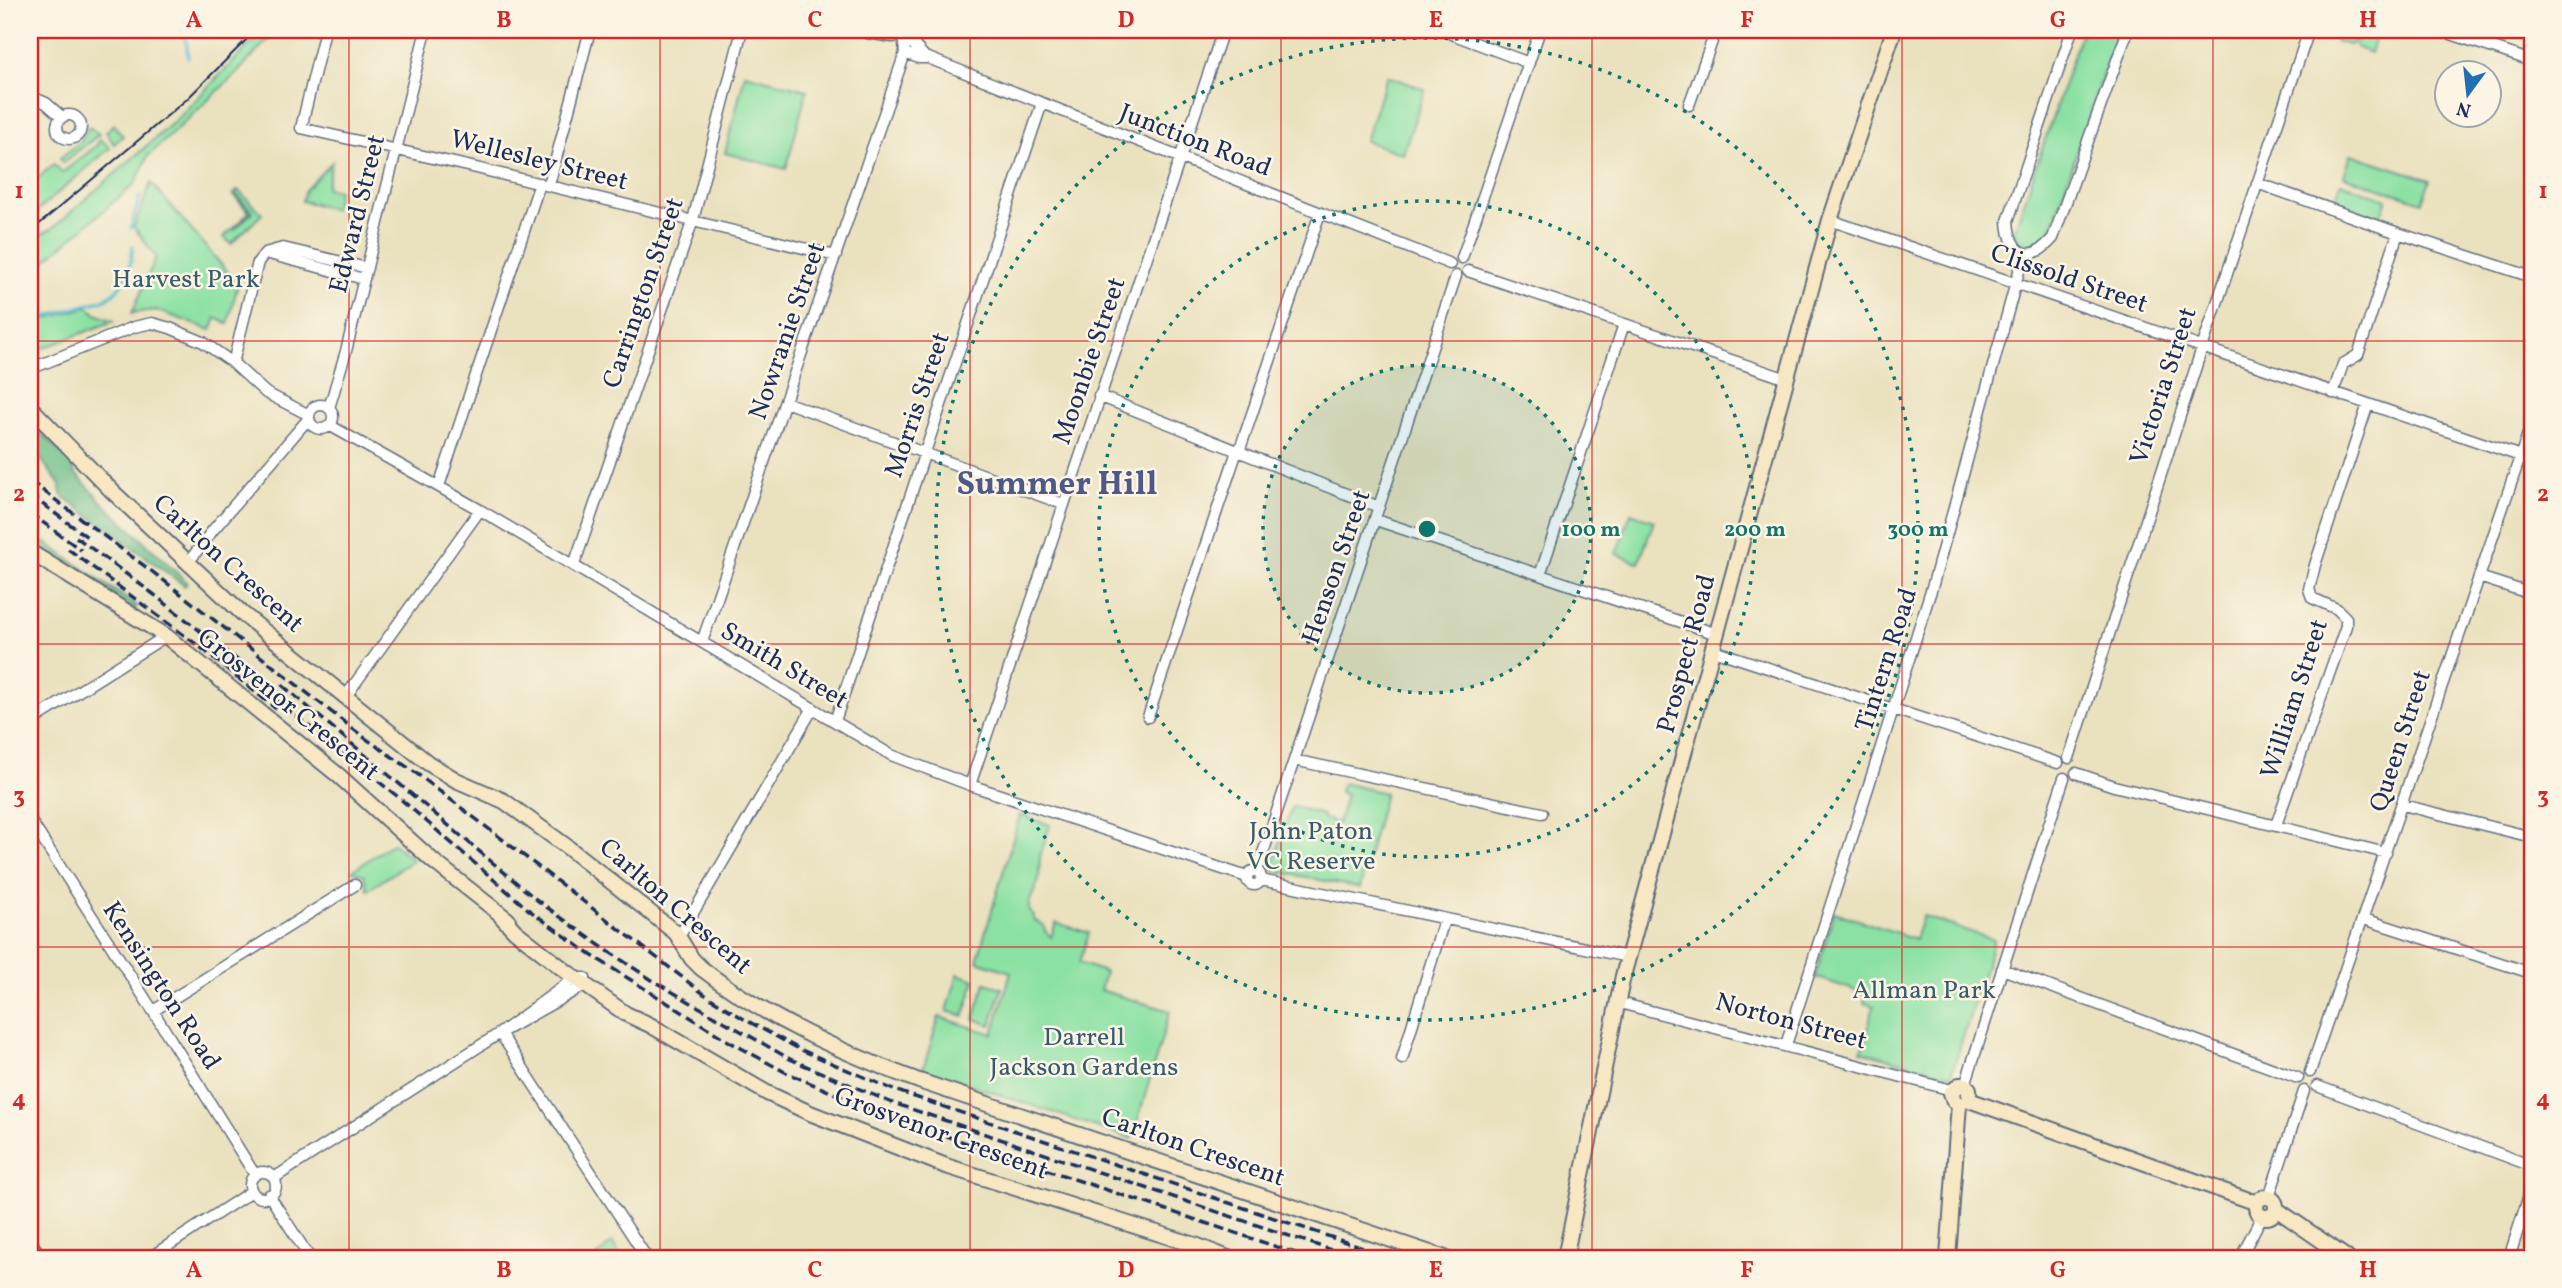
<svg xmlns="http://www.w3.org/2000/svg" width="2562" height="1288" font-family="Vollkorn,serif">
	<rect width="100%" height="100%" fill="#fcf5e5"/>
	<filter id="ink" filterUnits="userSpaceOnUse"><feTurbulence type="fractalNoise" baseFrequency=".0143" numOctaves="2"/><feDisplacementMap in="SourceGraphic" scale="14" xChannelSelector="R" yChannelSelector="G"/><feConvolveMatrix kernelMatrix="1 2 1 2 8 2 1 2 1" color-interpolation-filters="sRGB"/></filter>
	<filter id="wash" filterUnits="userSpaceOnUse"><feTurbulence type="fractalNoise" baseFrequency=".00686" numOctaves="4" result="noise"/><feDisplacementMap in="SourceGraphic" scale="28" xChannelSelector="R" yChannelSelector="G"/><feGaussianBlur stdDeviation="1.57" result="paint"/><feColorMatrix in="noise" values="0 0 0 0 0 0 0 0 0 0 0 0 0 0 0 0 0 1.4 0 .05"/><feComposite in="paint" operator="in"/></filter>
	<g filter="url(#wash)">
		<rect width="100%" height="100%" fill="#eae1be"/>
		<!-- green -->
		<path fill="#8be1a4" stroke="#538881" stroke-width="2" d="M264,30h13l-41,44 -88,82 -13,28 -105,89v-33l23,-12 122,-107z
			M2082,30h36l-68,202c-11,16 -29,23 -36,0z
			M2339,30l16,4 -3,10 -4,1 -13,-4z
			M2358,35l16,5 -4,13 -13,-5 -2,-3z
			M745,74l62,16 -21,79 -61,-16z
			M1387,76l38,13 -22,65 -38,-13z
			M113,124l10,12 -9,8 -8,-12z
			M89,127l10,7 -36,29 -3,-5 21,-17z
			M100,139l10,9 -80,69v-32l24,-21 8,9 34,-27z
			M2351,154l79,26 -8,22 -78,-26z
			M332,162l-6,26 12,3 -4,18 -32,-8 3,-11z
			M151,183l87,101 -10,40 -12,-6 -5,12 -55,-20 -24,3 24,-56 -22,-30z
			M2341,183l46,16 -7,19 -46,-16z
			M238,190l24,24 -31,30 -7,-7 25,-25 -16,-17 1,-1 18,18 -19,19 20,-19 -18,-19z
			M88,307l10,8 16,6 -84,32v-30z
			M1631,513l23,8 -15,42 -23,-9z
			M1342,783l43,10 -25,95 -89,-18 21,-64 31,9v4l15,4 8,-28 -6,-3z
			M1020,815l30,10 -10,32 -1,23 -10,23v9l5,4 -1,3 11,7 1,5 6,6 5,-14 33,10 -10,30 26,9 -5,18 70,21 -38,128 -209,-70 16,-52 54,17 18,-62 -34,-11z
			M393,843l20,17 -45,30 -4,-15 -12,-4z
			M1834,912l81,27 8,-23 71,24 -43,135 -90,-24 13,-45 -10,-3 2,-9 -51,-17z
			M958,974l17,6 -11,36 -17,-5z
			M985,983l17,5 -11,37 -17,-6z
			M612,1242l10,16h-26z"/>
		<!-- forest -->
		<path fill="#70bf8a" stroke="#467774" stroke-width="2" d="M30,422l42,41 3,10 29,31 83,78 -2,4 -124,-91 -1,-10 -30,-40z
			M30,532l107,74 -2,4 -105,-65z"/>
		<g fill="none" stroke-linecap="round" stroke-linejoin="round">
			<!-- stream -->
			<path stroke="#55bbd3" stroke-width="3.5" d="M185,30l3,27
				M131,228l9,-32
				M30,321l74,-21c21,-12 27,-31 29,-54"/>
		</g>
	</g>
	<g filter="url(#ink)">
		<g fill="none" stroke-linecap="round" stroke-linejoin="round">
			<defs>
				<path id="street" d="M325,30l-24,98 171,39 364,89
					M1441,30l88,33
					M2072,30l-64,191c2,34 22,44 45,17l75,-208
					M2439,30l93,31
					M903,33l21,23
					M2490,47l5,-17
					M905,53l14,5h9l522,206
					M30,96l16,7 16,14
					M1689,105l27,-75
					M57 127a12 12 0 1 1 24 0a12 12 0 1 1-24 0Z
					M2257,183l141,50
					M549,185l41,-155
					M1830,220l702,240
					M265,253l99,26
					M1462,258l78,-228
					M1468,271l319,108
					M233,363l25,-101 7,-9 18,-5 84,20
					M30,369l104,-42 18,-4 18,5 33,14 30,21 33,30 43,22
					M2333,393l10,-29 15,-9 40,-122 134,44
					M1099,396l280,111
					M785,402l278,102
					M309 417a12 12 0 1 1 24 0a12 12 0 1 1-24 0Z
					M329,408l17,-57 80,-321
					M329,425l151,85 411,245 79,30 277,92
					M1239,452l81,-239
					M439,486l101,-303
					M1376,520l341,114
					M187,564l26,-34 96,-112
					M574,565l119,-345 49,-190
					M1540,575l84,-251
					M2479,577l53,17
					M702,642l203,-589 -2,-20
					M1713,650l345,113
					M346,696l134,-186
					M1148,717l89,-266
					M835,721l207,-618
					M30,722l136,-86
					M2069,758l133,-410 107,-318
					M1294,760l248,53
					M2076,773l38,13 272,67
					M970,785l253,-755
					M2403,805l129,32
					M30,820l123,191 102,164
					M2276,825l70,-199v-8l-9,-9 -25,-11 -3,-9 6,-24 53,-161
					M1257,871l199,-595
					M1247 878a7 7 0 1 1 14 0a7 7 0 1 1-14 0Z
					M1261,880l367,77
					M2364,919l164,53
					M679,937l134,-229
					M2002,969l296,109
					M1616,1002l336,88
					M153,1011l202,-126
					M500,1033l147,225
					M1786,1045l147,-461 91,-331
					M1402,1059l42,-139
					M2310,1072l222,-650
					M1965,1085l99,-307
					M2317,1086l215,80
					M250 1185a13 13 0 1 1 26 0a13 13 0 1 1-26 0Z
					M274,1178l226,-145 75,-55h10v7l-85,48
					M269,1195l41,63
					M2269,1197l35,-106
					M149,1258l103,-67
					M2240,1258l22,-42
					M2509,1258l23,-72"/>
				<path id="secondary" d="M30,407l83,85 131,123 184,148 28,17 48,21 62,45 110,87 16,26 9,9c64,50 142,85 218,113l526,177
					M30,552l136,84 172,139 95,86 75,59
					M501,916l14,15 52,41 59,42 24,11 117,68 43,20 136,53 252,80 30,12
					M1969,1100l288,103
					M1959,1104l-5,-3 -3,-8 8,-8h6l4,4v11
					M2256 1207a10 10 0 1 1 20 0a10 10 0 1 1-20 0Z
					M2276,1209l71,49
					M1565,1258l58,-282 207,-756 64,-190
					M1948,1258l11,-154"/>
				<path id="primary" d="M867,30l26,4 23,-4"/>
				<path id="highway" d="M30,1247l7,11"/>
			</defs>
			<!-- street casing -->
			<use href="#street" stroke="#636d80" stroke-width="13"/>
			<!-- secondary casing -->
			<use href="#secondary" stroke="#636d80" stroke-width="18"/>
			<!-- primary casing -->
			<use href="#primary" stroke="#636d80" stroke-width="19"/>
			<!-- highway casing -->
			<use href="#highway" stroke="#636d80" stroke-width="21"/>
			<!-- street -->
			<use href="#street" stroke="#fff" stroke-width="10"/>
			<!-- secondary -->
			<use href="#secondary" stroke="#f7e8c3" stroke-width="14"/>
			<!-- primary -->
			<use href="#primary" stroke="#ecc669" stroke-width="16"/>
			<!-- highway -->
			<use href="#highway" stroke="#ecc669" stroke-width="18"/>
			<!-- tram -->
			<path stroke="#1b2f5e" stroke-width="2" d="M30,232l157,-133 69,-69"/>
			<!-- rail -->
			<path stroke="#1b2f5e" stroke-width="3.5" stroke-dasharray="10 5" stroke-linecap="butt" d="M30,481l132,98 200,157 54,37 288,221 40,25 55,30 95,41 499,168
				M30,495l60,44
				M30,513l51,37
				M76,537l76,56 135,106
				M68,549l136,101 72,59
				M282,685l255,215 62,45 56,37 135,77 100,43 465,156
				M272,697l125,99 132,114 62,45 139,87 55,30 101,44 424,142"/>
		</g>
	</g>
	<!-- grid -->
	<path fill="none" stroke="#d62828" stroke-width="2" stroke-opacity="0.55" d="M349,30v1228M660,30v1228M970,30v1228M1281,30v1228M1592,30v1228M1902,30v1228M2213,30v1228M30,341h2502M30,644h2502M30,947h2502"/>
	<!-- distance rings -->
	<circle cx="1427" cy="529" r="164" fill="#0f766e" fill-opacity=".12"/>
	<g fill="none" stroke="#0f766e" stroke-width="3.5" stroke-dasharray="3.5 7">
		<circle cx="1427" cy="529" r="164"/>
		<circle cx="1427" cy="529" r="328"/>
		<circle cx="1427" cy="529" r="491"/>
	</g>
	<g text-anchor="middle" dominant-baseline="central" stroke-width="5" stroke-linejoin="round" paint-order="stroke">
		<!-- street labels -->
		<g font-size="26" fill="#1b2f5e" stroke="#fcf5e5">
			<text transform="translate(1195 141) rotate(21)">Junction Road</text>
			<text transform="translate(539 161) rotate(14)">Wellesley Street</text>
			<text transform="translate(358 214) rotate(-76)">Edward Street</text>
			<text transform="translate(2069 279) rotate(19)">Clissold Street</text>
			<text transform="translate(644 293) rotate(-71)">Carrington Street</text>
			<text transform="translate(788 331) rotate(-71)">Nowranie Street</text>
			<text transform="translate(1090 361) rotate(-71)">Moonbie Street</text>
			<text transform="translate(2164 386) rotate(-72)">Victoria Street</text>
			<text transform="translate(918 405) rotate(-71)">Morris Street</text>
			<text transform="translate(228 564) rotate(42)">Carlton Crescent</text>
			<text transform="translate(1337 567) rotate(-71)">Henson Street</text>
			<text transform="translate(1687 654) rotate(-75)">Prospect Road</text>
			<text transform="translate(1887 660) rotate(-72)">Tintern Road</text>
			<text transform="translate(784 666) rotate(31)">Smith Street</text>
			<text transform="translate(2295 699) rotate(-72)">William Street</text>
			<text transform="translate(288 705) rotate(39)">Grosvenor Crescent</text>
			<text transform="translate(2401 741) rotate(-72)">Queen Street</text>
			<text transform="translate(675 907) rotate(41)">Carlton Crescent</text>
			<text transform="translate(161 986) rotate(57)">Kensington Road</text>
			<text transform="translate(1791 1022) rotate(15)">Norton Street</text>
			<text transform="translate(941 1134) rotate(20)">Grosvenor Crescent</text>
			<text transform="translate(1193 1148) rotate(19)">Carlton Crescent</text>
		</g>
		<!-- park labels -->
		<g font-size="26" fill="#375c70" stroke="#fcf5e5">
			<text x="186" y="280">Harvest Park</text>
			<text x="1311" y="832">John Paton<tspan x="1311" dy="30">VC Reserve</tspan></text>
			<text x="1924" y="991">Allman Park</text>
			<text x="1084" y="1038">Darrell<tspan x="1084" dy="30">Jackson Gardens</tspan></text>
		</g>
		<!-- district labels -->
		<g font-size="33" font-weight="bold" fill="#4e5889" stroke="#fcf5e5">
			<text x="1057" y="486">Summer Hill</text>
		</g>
	</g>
	<circle cx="1427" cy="529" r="10" fill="#0f766e" stroke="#fcf5e5" stroke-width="3.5"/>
	<g font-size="21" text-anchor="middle" font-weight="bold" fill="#0f766e" stroke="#fcf5e5" stroke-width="5" stroke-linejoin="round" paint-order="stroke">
		<text x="1591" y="536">100 m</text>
		<text x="1755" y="536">200 m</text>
		<text x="1918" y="536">300 m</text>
	</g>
	<!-- margin -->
	<rect width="2562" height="1288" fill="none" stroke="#fcf5e5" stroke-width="77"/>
	<!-- north arrow -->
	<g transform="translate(2468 94) rotate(195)"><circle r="33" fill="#fcf5e5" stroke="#a2a6af" stroke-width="2"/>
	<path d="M0-5L12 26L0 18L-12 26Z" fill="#1f6fb2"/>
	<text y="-10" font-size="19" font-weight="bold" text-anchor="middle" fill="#1b2f5e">N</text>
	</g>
	<rect x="38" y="38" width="2486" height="1212" fill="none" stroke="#d62828" stroke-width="2.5"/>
	<g font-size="23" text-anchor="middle" font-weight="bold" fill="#d62828">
		<text x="194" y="27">A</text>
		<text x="504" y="27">B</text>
		<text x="815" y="27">C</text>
		<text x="1126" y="27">D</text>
		<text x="1436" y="27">E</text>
		<text x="1747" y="27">F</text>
		<text x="2058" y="27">G</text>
		<text x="2368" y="27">H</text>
		<text x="19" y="198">1</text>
		<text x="2543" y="198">1</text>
		<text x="19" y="501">2</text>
		<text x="2543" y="501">2</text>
		<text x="19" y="803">3</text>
		<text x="2543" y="803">3</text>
		<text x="19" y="1106">4</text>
		<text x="2543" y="1106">4</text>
		<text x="194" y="1277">A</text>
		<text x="504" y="1277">B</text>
		<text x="815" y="1277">C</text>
		<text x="1126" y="1277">D</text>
		<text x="1436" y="1277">E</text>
		<text x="1747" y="1277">F</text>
		<text x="2058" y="1277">G</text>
		<text x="2368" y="1277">H</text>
	</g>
</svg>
